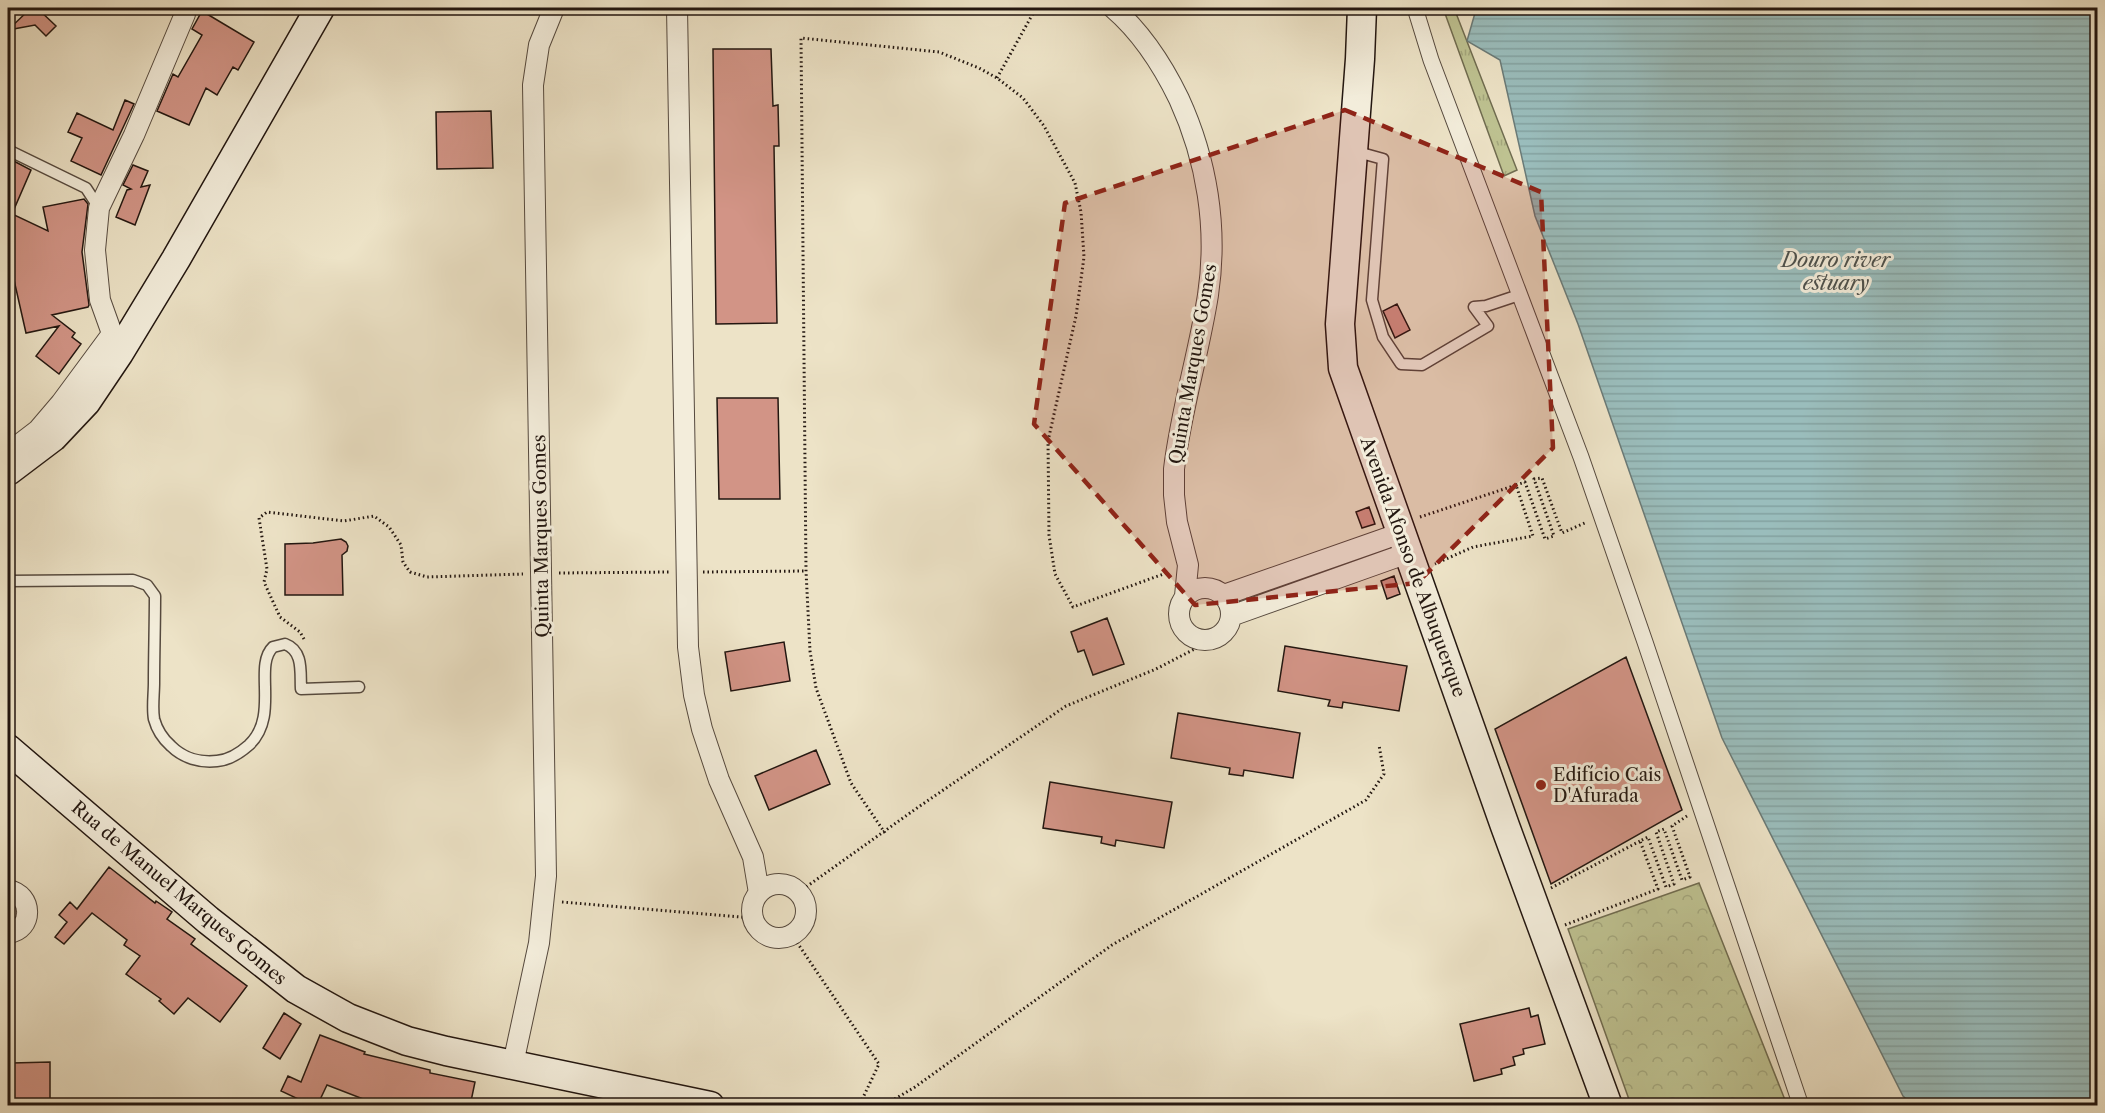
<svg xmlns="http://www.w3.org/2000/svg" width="2105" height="1113" font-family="'Libre Caslon Text',serif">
	<defs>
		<pattern id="forest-crowns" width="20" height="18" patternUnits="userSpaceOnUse" patternTransform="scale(1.5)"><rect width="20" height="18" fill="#bec291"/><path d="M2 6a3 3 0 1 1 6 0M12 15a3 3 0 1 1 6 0" fill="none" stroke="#a3a67c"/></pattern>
		<pattern id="park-tufts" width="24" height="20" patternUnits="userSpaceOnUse" patternTransform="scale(1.5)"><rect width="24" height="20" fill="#bec291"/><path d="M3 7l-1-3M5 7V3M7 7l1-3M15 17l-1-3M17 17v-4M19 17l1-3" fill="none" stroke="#a3a67c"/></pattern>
		<pattern id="water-rules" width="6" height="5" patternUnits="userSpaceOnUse" patternTransform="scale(1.5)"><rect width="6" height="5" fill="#9abdbc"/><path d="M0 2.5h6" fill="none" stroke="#84a2a1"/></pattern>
	</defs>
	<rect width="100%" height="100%" fill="#ede3c7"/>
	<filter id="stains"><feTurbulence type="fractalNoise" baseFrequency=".00333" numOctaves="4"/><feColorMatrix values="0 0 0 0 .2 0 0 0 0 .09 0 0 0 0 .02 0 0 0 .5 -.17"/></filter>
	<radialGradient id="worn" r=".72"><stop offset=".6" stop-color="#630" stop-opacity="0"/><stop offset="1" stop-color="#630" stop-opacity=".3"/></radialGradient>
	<!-- forest -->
	<path fill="url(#forest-crowns)" stroke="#706c50" stroke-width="1.5" d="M1699,883l88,222h-156l-63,-176z"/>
	<!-- park -->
	<path fill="url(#park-tufts)" stroke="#706c50" stroke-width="1.5" d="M1443,8h11l63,162 -13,6z"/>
	<!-- water -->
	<path fill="url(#water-rules)" stroke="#6a7a77" stroke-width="1.5" d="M1473,8h624v1097l-183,1 -11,-10 -181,-358 -144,-414 -43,-108 -35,-156 -33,-19 8,-28z"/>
	<!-- building -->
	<path fill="#d29486" stroke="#221610" stroke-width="1.5" d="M31,8h6l19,18 -10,10 -11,-11 -27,5z
		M202,11l52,31 -16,28 -5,-3 -16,28 -11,-7 -17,37 -32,-14 16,-37 5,3 24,-42 -10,-6z
		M713,49h58l2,57 5,-1 1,41h-5l3,177 -61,1z
		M125,100l9,4 -33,71 -30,-14 11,-23 -14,-6 9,-19 36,17z
		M491,111l2,57 -56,1 -1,-57z
		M8,158l23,12 -19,44 36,17 -5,-24 41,-8 4,5 -6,48 7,53 -1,2 -36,8 23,18 -3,4 9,7 -22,30 -23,-18 23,-30 -33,7 -14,-62 -4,-2z
		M133,165l15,6 -7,16 9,-2 -15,40 -19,-8 11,-27 4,-1 -8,-4z
		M1397,304l13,26 -15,8 -12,-27z
		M717,398h61l2,101h-61z
		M1369,507l6,17 -13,4 -6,-16z
		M341,539l5,3 2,4 -1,5 -5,4 1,40h-58v-51l28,-1z
		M1394,576l6,18 -13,5 -6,-18z
		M1107,618l17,46 -31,11 -9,-25 -6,2 -7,-20z
		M784,642l6,39 -59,10 -6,-39z
		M1285,646l122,20 -8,45 -56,-9 -1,6 -14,-2 2,-6 -52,-9z
		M1626,657l56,153 -131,74 -56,-155z
		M1178,713l122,20 -7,45 -49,-8 -1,6 -14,-2 1,-6 -59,-10z
		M816,750l14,34 -61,26 -14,-34z
		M1050,782l122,20 -8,46 -48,-8 -1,6 -14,-3 1,-6 -59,-9z
		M109,867l46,36 1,-2 16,11 -5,7 28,20 -4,5 56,42 -27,36 -32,-24 -14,16 -15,-13 2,-2 -35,-25 14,-18 -16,-11 3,-5 -35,-27 -28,31 -9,-7 12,-15 -8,-7 11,-13 7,7z
		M1529,1008l2,9 7,-2 7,29 -22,5 1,5 -11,3 2,8 -14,4 1,5 -28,7 -14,-57z
		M284,1013l17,11 -21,35 -17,-11z
		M320,1035l45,17 -1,2 66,16v3l45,9 -5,24h-99v-4l-44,-17 -10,21h-4l-32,-15 7,-15 13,6z
		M50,1062v41l-38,1v-41z"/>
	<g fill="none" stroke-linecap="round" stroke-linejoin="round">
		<defs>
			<path id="service" d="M8,150l78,38 13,20
				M1354,151l29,8 -11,141 11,37 18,27 21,1 66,-39 -14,-19 12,-1 33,-11
				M8,581l125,-1 14,5 8,11c0,29 -1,58 -1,87 0,11 -2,25 0,36 3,11 9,20 17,27 12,12 29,17 46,15 12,-1 23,-8 32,-16 31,-29 4,-79 24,-98l12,-3c19,7 15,29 16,45l58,-2"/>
			<path id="pedestrian" d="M1415,8l16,52 150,397 64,185 156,464"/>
			<path id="minor" d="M677,8l11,639 6,48 8,34 17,51 34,77 6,36
				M1113,8c28,24 50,58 66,91 28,61 39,129 29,196 -9,58 -27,115 -34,174v26l3,27 11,43 -3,31
				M119,353l-19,-53 -5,-50 4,-42 35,-73 51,-121
				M8,453l30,-23 23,-27 51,-69
				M1179 614a26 26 0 1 1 52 0a26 26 0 1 1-52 0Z
				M1224,595l177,-62
				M1231,616l177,-63
				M752 911a27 27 0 1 1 54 0a27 27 0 1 1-54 0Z
				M8,890c25,4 26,40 0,43
				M513,1064l26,-121 7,-67 -13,-791 6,-40 15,-37"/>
			<path id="secondary" d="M1362,8l-2,51 -20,265 3,44 162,458 103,280
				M8,471l45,-34 33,-35 33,-49 57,-94 144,-251
				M8,749l200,171 88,69 52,29 59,23 39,10 264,55"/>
		</defs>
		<!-- service casing -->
		<use href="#service" stroke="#55493e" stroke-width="13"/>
		<!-- pedestrian casing -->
		<use href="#pedestrian" stroke="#55493e" stroke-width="17"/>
		<!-- minor casing -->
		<use href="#minor" stroke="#55493e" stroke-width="22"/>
		<!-- secondary casing -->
		<use href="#secondary" stroke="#221610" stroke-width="31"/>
		<!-- path -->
		<path stroke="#221610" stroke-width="3" stroke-dasharray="1.5 3" stroke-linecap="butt" d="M997,78l39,-70
			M1516,485l9,-3 20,57 9,-3 -20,-57 8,-1 20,55 25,-11
			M1420,517l96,-32 17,51 -60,11 -38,17
			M703,572l103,-1
			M559,573l111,-1
			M304,639l-4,-7 -20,-15 -16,-35 3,-13 -8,-51 8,-6 77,9 30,-5 15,11 12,18 2,17 7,10 17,5 96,-3
			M885,833l-34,-50 -35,-95 -6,-37 -4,-80 -5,-533 138,14 40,16 18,10 26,20 21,28 31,57 6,29 3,45 -8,59 -28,125 1,94 6,39 18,33 96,-35
			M1551,888l89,-47
			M799,892l118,-84 149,-102 90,-37 58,-30
			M562,902l191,16
			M1565,925l93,-36 -18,-48 8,-4 18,50 8,-3 -18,-52 8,-3 18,51 8,-3 -18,-51 15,-10
			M792,935l87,129 -20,42
			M883,1106l32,-19 197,-142 254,-145 18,-26 -5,-29"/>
		<!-- service -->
		<use href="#service" stroke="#f3eddb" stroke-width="10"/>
		<!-- pedestrian -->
		<use href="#pedestrian" stroke="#f3eddb" stroke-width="15"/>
		<!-- minor -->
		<use href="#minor" stroke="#f3eddb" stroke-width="20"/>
		<!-- secondary -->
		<use href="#secondary" stroke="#f3eddb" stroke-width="28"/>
	</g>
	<!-- marked area -->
	<path fill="#8f2418" fill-opacity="0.2" stroke="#8f2418" stroke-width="4.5" stroke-dasharray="12 8" stroke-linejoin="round" d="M1345,110l196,82 12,256 -136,135 -222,22 -161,-181 31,-221z"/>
	<!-- markers -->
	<circle fill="#8f2418" stroke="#f3eddb" stroke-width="2" cx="1541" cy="785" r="6"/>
	<g text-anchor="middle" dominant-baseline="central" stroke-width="6" stroke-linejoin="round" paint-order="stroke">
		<!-- street labels -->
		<g font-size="18" fill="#221610" stroke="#f3eddb">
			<text transform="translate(1193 364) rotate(-80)">Quinta Marques Gomes</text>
			<text transform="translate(541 536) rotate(-91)">Quinta Marques Gomes</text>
			<text transform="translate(1413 567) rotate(70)">Avenida Afonso de Albuquerque</text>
			<text transform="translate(179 893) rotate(40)">Rua de Manuel Marques Gomes</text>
		</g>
		<!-- poi labels -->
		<g font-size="18" fill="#221610" stroke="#f3eddb" text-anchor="start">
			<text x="1553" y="775">Edifício Cais<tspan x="1553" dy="21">D'Afurada</tspan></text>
		</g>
		<!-- water labels -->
		<g font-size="20" font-style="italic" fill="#4c504c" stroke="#f3eddb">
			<text x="1836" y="260">Douro river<tspan x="1836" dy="23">estuary</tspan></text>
		</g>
	</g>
	<!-- margin -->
	<rect width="2105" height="1113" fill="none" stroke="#ede3c7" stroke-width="30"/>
	<rect x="9" y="9" width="2087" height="1095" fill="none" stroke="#221610" stroke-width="3"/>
	<rect x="15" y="15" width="2075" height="1083" fill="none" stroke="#221610" stroke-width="1.5"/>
	<rect width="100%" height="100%" filter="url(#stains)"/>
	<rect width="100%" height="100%" fill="url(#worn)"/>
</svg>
